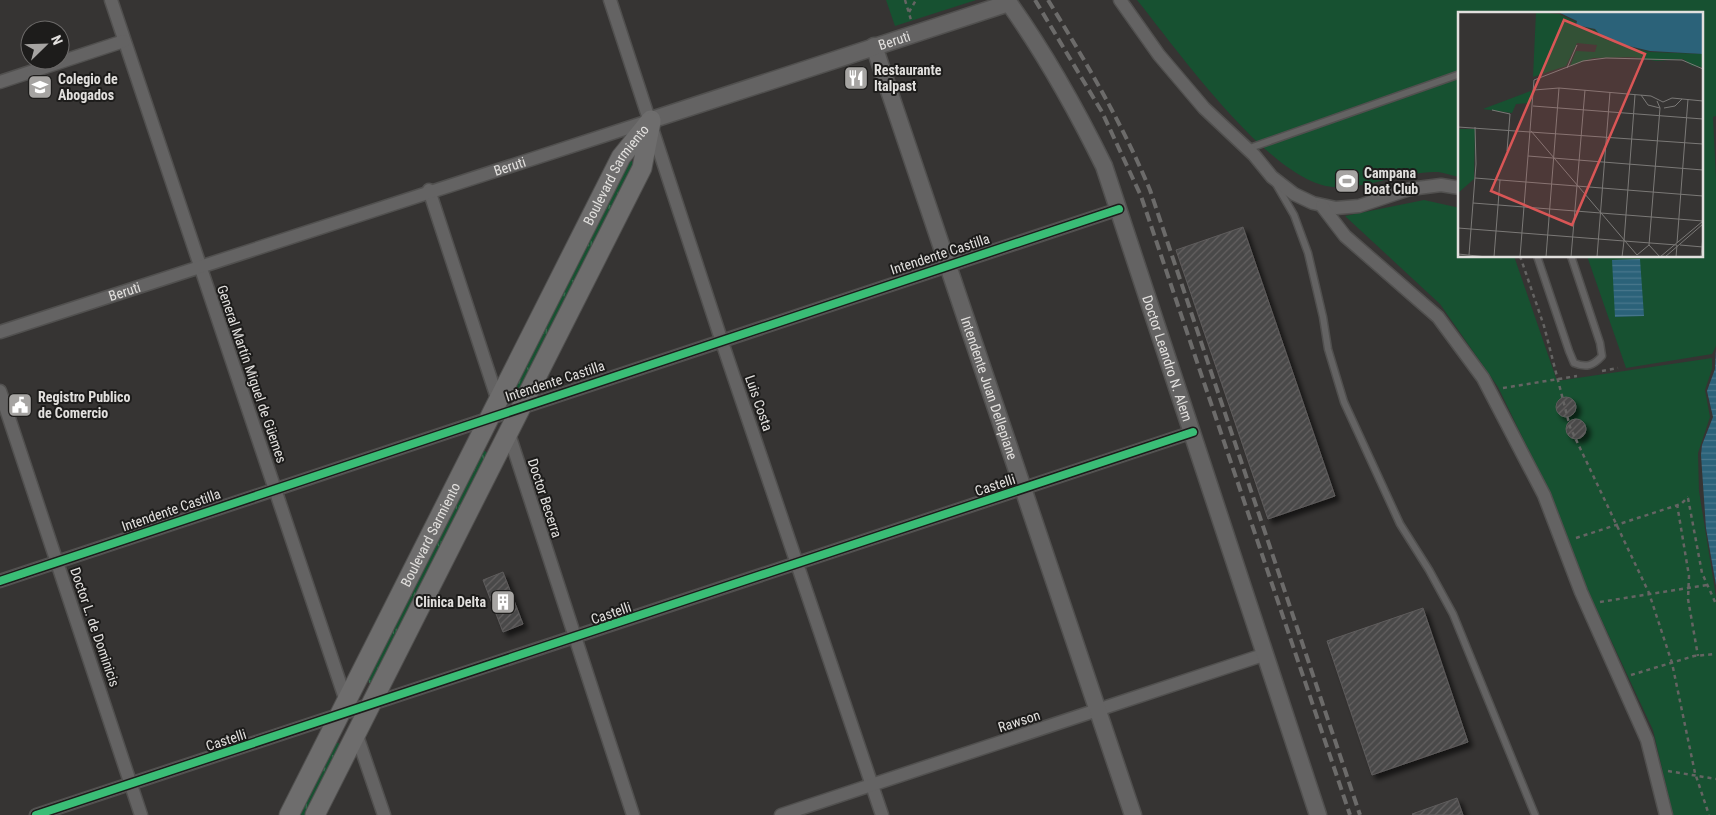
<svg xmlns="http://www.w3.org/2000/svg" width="1716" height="815" font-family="'Roboto Condensed',sans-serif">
	<defs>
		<pattern id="grass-tufts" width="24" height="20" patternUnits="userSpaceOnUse" patternTransform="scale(1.25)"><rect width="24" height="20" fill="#175131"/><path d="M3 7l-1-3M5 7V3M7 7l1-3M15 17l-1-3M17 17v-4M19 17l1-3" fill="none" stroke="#386a4e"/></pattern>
		<pattern id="water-rules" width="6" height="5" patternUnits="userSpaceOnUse" patternTransform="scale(1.25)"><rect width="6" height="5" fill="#2b6279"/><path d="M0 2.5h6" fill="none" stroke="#49788c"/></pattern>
		<pattern id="building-hatch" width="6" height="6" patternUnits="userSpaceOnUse" patternTransform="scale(1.25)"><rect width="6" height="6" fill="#4a4848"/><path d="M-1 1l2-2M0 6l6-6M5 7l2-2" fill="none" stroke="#646262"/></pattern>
		<filter id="shadow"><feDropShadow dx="4.5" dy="4.5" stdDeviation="2.5" flood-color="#0009"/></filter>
	</defs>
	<rect width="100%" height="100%" fill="#363433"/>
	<!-- grass -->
	<path fill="url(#grass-tufts)" d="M629,161h3l2,5 -116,227h-3l-2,-2z
		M483,450l5,3 -116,230h-3l-1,-6z
		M336,742l4,2 -34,71h-8z"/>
	<!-- green -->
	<path fill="#175131" d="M886,0h90l-81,26z
		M1137,0h579v116l-3,1 3,62v167l-4,8 -86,14 -39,-112h115v-242h-242v163c-7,-1 -15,-4 -22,-5 -36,-1 -69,17 -105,15 -62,-4 -157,-139 -196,-187z
		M1424,200l36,8v48h54l43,125 155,-23v11l-7,21 5,27 -12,36 1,38 17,106v218h-43l-20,-85 -65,-139 -39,-99 -51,-105 -58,-83 -95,-88z"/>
	<!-- water -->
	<path fill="url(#water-rules)" d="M1640,259l4,57 -29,1 -3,-57z
		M1716,349v236l-10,-57 -5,-73 1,-10 11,-28 -6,-26 8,-22z"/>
	<!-- building -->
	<path fill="url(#building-hatch)" stroke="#5e5c5c" filter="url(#shadow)" d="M1243,227l92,269 -67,23 -92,-269z
		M1556 407a10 10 0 1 1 20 0a10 10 0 1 1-20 0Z
		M1566 429a10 10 0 1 1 20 0a10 10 0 1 1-20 0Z
		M503,572l20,52 -20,8 -20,-52z
		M1423,608l45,134 -96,33 -45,-134z
		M1457,798l6,17h-50l-1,-1z"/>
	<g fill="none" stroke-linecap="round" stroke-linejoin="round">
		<defs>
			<path id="service" d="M1247,149l213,-75
				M1276,184l18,31 14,38 15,64 5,32 16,53 56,122 29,46 24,44 82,201
				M1537,256l32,95 5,12c12,5 19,3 28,-7l-2,-13 -29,-87"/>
			<g id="minor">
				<path d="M111,0l236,704"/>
				<path d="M610,0l111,339 161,476"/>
				<path d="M1120,0l39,55 45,53 50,47 18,22 22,17 19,9 23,5 23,-2 51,-17 31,-4 19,3"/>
				<path d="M0,82l124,-41"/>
				<path d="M429,190l70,214"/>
				<path d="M1322,206l23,30 93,81 45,61 61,117 37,97 66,148 19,75"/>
				<path id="s1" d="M0,332l649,-211"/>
				<path d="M0,391l141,424"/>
				<path d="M508,431l125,384"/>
				<path d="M0,581l1119,-372"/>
				<path d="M355,730l29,85"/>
				<path d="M36,815l1157,-383"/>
				<path d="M781,815l485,-161"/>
			</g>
			<g id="tertiary">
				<path id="s2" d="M874,46l259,769"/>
				<path id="s3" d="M651,120l358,-117c37,52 67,106 95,163l214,649"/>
			</g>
			<g id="secondary">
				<path id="s4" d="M289,815l332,-658 30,-37"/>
				<path d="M315,815l327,-647 9,-46"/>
			</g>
		</defs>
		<!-- service casing -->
		<use href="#service" stroke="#51504f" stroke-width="9"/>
		<!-- minor casing -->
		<use href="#minor" stroke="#51504f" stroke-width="15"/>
		<!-- tertiary casing -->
		<use href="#tertiary" stroke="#51504f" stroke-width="19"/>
		<!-- secondary casing -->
		<use href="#secondary" stroke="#51504f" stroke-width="21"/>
		<!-- path -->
		<path stroke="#656463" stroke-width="2.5" stroke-dasharray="4 4" stroke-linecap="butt" d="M905,0l6,20
			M909,12l7,-12
			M1520,256l24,70 26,101 79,166 23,70 23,110 14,42
			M1602,371l16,-3
			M1503,388l74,-12
			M1688,498l14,75 14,31
			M1677,504l12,72 -1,23 10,57
			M1576,538l105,-34 7,-7
			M1600,602l107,-17
			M1631,675l63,-19 22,-2
			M1668,771l48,8"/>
		<!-- service -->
		<use href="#service" stroke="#646363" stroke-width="6"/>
		<!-- minor -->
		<use href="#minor" stroke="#646363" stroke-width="12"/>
		<!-- tertiary -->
		<use href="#tertiary" stroke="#646363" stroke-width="16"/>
		<!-- secondary -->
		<use href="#secondary" stroke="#6e6d6d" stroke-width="19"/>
		<!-- rail -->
		<path stroke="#6c6b6a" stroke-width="4" stroke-dasharray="10 5" stroke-linecap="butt" d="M1035,0l67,112 39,84 209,619
			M1048,0c38,62 74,123 102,190l210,625"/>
		<defs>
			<path id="cycleway" d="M0,581l1119,-372
				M36,815l1157,-383"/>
		</defs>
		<!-- cycleway casing -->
		<use href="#cycleway" stroke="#1d1c1b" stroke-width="11"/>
		<!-- cycleway -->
		<use href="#cycleway" stroke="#3abd76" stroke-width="8"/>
	</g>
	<!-- icons -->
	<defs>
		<symbol id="restaurant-square" viewBox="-11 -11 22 22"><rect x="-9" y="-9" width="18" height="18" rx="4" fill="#a6a4a2" stroke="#1d1c1b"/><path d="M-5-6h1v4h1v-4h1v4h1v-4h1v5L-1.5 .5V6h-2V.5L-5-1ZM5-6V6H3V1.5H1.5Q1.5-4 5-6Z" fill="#fff"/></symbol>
		<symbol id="university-square" viewBox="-11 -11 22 22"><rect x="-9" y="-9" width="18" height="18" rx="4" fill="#a6a4a2" stroke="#1d1c1b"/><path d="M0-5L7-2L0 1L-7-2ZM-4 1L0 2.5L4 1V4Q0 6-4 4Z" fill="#fff"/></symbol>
		<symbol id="stadium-square" viewBox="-11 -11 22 22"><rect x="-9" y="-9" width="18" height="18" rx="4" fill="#a6a4a2" stroke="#1d1c1b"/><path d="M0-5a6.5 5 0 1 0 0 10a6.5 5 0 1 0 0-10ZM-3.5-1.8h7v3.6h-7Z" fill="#fff"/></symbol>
		<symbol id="civic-square" viewBox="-11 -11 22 22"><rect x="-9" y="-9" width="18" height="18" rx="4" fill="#a6a4a2" stroke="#1d1c1b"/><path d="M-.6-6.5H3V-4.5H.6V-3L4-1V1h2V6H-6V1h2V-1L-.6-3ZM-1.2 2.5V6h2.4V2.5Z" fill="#fff"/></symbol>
		<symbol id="building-square" viewBox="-11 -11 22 22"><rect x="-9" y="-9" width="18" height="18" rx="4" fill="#a6a4a2" stroke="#1d1c1b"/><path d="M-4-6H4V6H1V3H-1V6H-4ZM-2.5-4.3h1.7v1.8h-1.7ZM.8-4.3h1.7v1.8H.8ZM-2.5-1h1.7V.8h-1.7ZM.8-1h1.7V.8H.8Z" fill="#fff"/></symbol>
	</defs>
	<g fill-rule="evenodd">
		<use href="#restaurant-square" x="842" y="64" width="28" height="28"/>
		<use href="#university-square" x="26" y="73" width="28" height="28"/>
		<use href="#stadium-square" x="1333" y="167" width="28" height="28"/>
		<use href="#civic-square" x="6" y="391" width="28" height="28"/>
		<use href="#building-square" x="489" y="588" width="28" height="28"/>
	</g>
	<g text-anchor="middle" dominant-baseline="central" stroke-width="4" stroke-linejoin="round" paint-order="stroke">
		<!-- street labels -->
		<g font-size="14" fill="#e2e0de" stroke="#1d1c1b">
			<text stroke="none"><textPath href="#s3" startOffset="256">Beruti</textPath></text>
			<text stroke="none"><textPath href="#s1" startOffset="536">Beruti</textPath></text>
			<text stroke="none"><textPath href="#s4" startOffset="719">Boulevard Sarmiento</textPath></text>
			<text transform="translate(940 254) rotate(-18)">Intendente Castilla</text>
			<text stroke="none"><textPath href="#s1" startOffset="131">Beruti</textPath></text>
			<text stroke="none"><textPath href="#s3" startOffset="768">Doctor Leandro N. Alem</textPath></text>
			<text transform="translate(252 374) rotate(71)">General Martín Miguel de Güemes</text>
			<text transform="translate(555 381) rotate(-18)">Intendente Castilla</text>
			<text stroke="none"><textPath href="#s2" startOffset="361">Intendente Juan Dellepiane</textPath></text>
			<text transform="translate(759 403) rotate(71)">Luis Costa</text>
			<text transform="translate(995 485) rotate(-18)">Castelli</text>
			<text transform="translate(545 498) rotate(72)">Doctor Becerra</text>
			<text transform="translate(171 510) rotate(-19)">Intendente Castilla</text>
			<text stroke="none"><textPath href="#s4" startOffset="314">Boulevard Sarmiento</textPath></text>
			<text transform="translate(611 613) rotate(-19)">Castelli</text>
			<text transform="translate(95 627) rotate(71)">Doctor L. de Dominicis</text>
			<text transform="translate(1019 721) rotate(-18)">Rawson</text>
			<text transform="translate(226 740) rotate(-18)">Castelli</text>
		</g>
		<!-- poi labels -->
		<g font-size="14" font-weight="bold" fill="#e2e0de" stroke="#1d1c1b" text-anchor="start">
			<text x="874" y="70">Restaurante<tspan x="874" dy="16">Italpast</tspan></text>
			<text x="58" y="79">Colegio de<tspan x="58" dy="16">Abogados</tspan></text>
			<text x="1364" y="173">Campana<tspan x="1364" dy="16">Boat Club</tspan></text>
			<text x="38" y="397">Registro Publico<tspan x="38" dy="16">de Comercio</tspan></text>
			<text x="486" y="602" text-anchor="end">Clinica Delta</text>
		</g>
	</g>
	<!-- overview -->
	<g transform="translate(1458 12)">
		<rect width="245" height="245" fill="#363433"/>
		<path d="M78,0l23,2 17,8 -1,3 20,5 7,8 18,7 30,7 53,2v13l-11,-1 -9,-7 -27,2 -22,-4 -41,1 -23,8 6,-15 19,1 2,-7 -20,-2 -11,23 -33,11zM75,78l-2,13 -15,1 -4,9 -29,-4zM0,117h17l-1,50 -16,14z" fill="#175131"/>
		<path d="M100,0h145v42l-53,-3 -34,-8 -14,-6 -7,-8 -19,-4 1,-4z" fill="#2b6279"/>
		<path fill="none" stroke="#7b7977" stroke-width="1" d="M109,56l10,-23M76,78l25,-2 92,8 12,6 9,-4 31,3M183,83l7,10 12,3M75,94l170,13M206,96l11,-2 7,-7M34,98l18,4 -3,37M0,115l245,17M73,119l106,124M70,144l175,14M17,166l228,18M15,191l230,18M0,216l166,13 11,-146M219,231l11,-144M191,233l11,-137 -3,-7M191,233l11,12M222,233l23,2M0,242l29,3M11,243l7,-91 -1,-37M179,243l12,-10M36,245l6,-77M62,245l14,-177 49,-19 23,-3 76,2 21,9M88,245l13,-169M113,245l14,-167M139,245l13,-165M164,245l2,-16 53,4 -1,12M202,245l43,-36M207,245l38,-33M243,245l2,-21"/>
		<path fill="#d95656" fill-opacity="0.15" stroke="#d95656" stroke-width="2.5" d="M106,8l81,34 -73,171 -81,-34z"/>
		<rect width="245" height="245" fill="none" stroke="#e2e0de" stroke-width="2.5"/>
	</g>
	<!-- north arrow -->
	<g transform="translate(45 45) rotate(67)"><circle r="24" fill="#1d1c1b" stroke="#6c6a69"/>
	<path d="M0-4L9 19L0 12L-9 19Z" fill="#a6a4a2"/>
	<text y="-8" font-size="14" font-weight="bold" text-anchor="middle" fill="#e2e0de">N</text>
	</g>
</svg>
